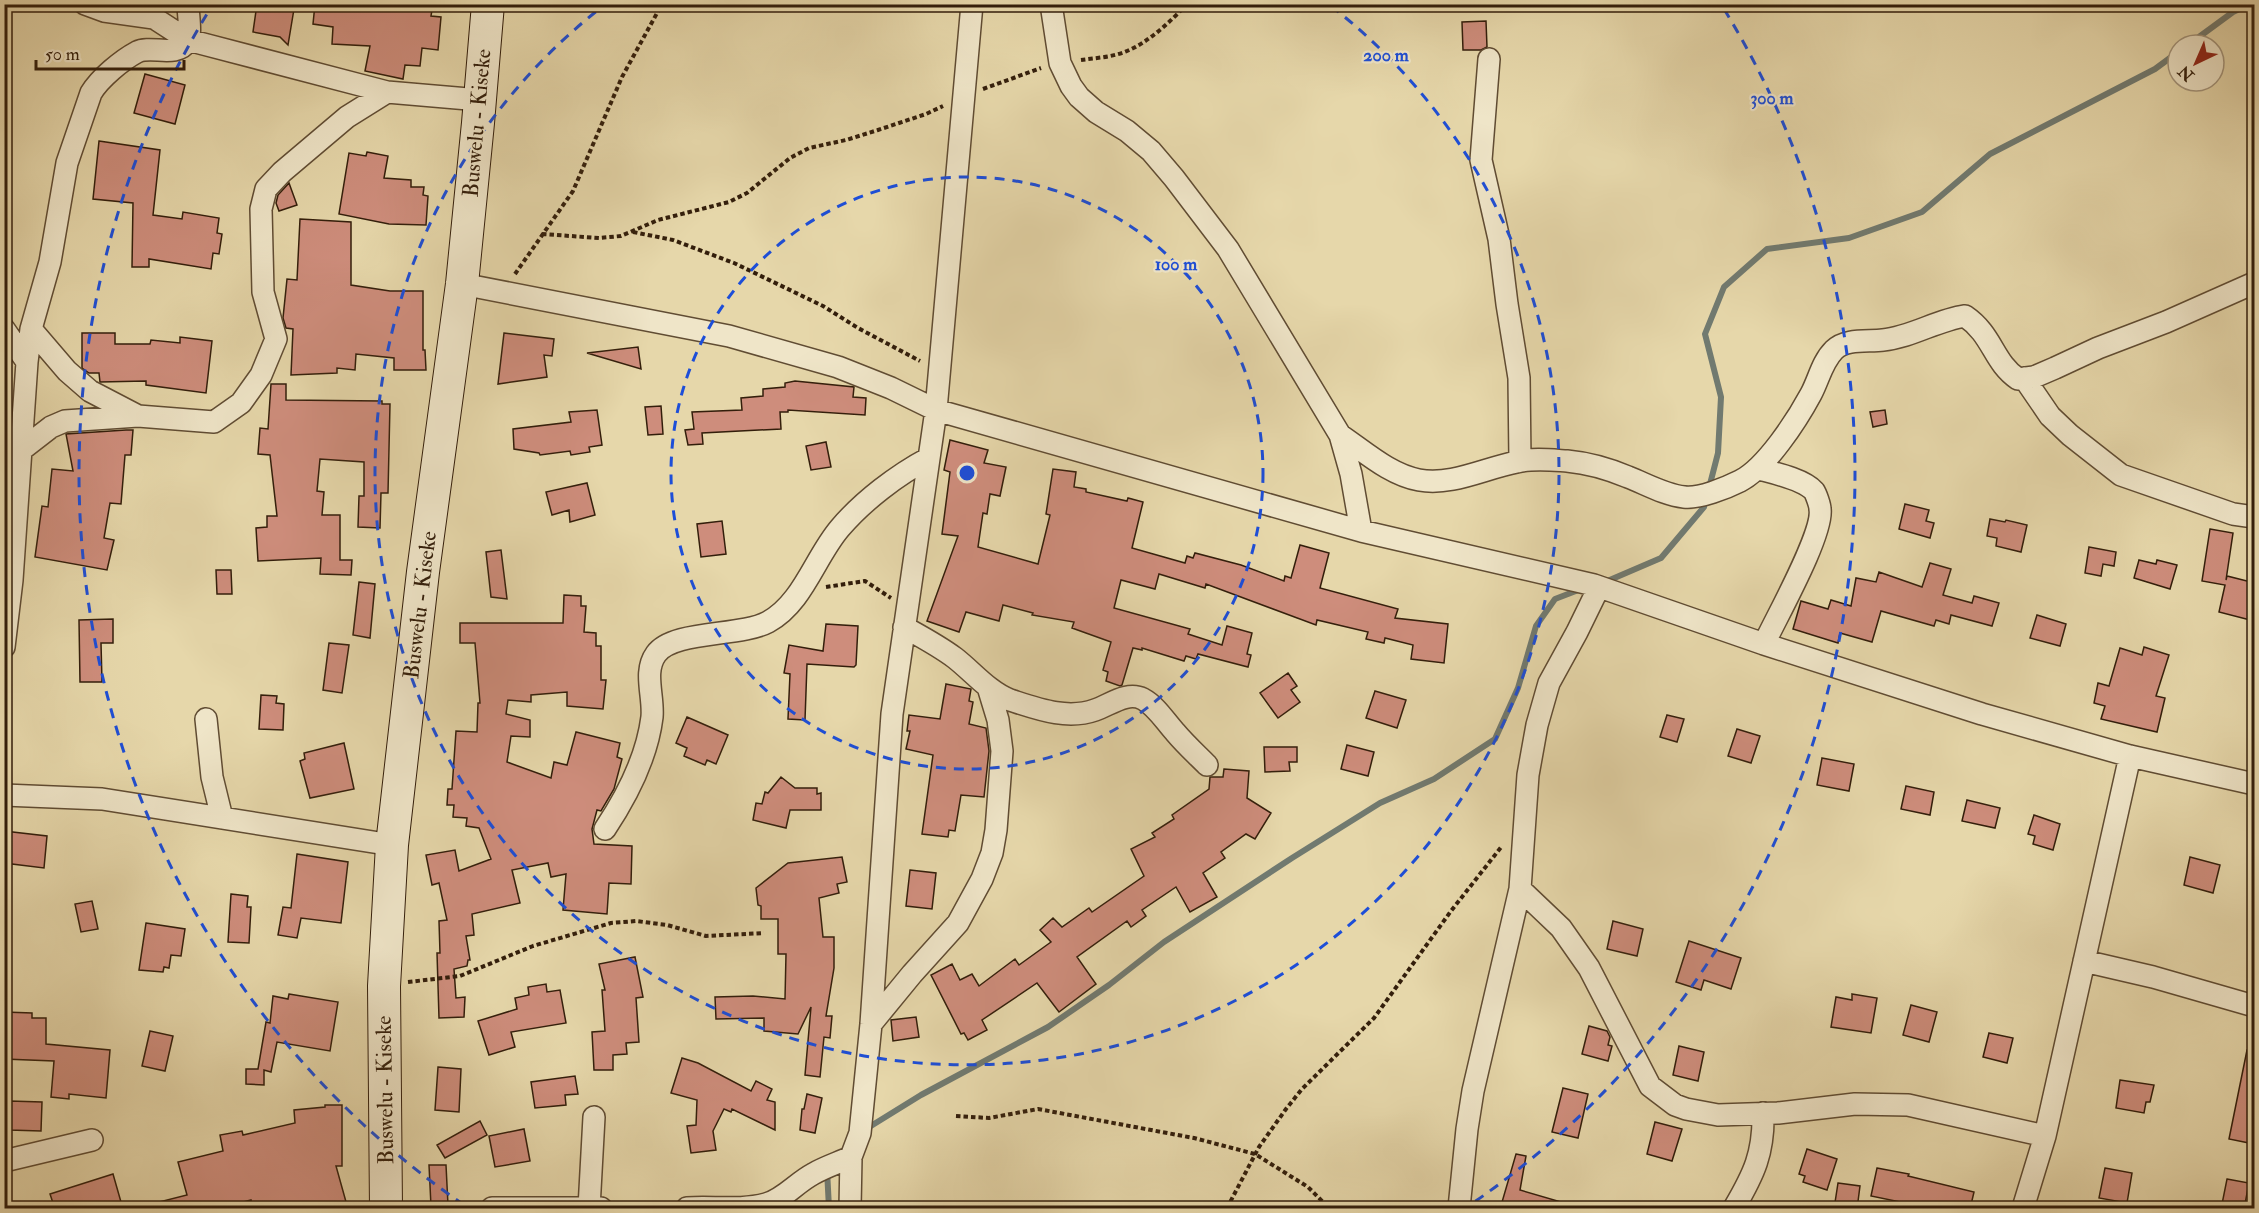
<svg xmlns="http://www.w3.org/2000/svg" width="2259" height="1213" font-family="'IM FELL Double Pica',serif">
	<rect width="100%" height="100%" fill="#e6d7aa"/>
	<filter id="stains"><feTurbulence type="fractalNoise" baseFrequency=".00333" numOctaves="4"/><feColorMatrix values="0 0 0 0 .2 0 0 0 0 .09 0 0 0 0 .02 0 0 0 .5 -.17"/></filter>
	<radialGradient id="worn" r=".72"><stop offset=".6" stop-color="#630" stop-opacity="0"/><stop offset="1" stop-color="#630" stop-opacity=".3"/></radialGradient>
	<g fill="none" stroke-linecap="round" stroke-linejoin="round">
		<!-- stream -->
		<path stroke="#717a70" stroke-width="6" d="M2188,45l45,-33 17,-8
			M1709,488l9,-35 3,-56 -16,-63 19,-47 43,-38 82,-11 73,-26 68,-58 165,-85 23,-17
			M1605,582l56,-24 43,-51 2,-9
			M866,1129l55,-34 127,-68 61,-42 55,-43 128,-84 88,-55 54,-24 61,-40 23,-51 18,-62 19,-27 26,-10
			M827,1170l2,38"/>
	</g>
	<!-- building -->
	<path fill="#ce8d7c" stroke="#331e0b" stroke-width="1.5" d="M257,4l37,5 -6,36 -8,-8 -27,-5z
		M315,4l57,3v-3h61l-2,12 10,1 -3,33 -16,-2 -2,18 -15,-1 -2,14 -38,-8 5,-25 -38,-2 1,-17 -20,-3z
		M1486,21l1,26 -6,3h-18l-1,-28z
		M145,74l40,11 -10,39 -41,-11z
		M99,141l61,9 -7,65 29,4 1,-7 36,6 -2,15 5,1 -3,20 -6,-1 -2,16 -62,-10v8h-17l1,-64 -40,-4z
		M367,152l21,4 -4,22 27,2v7h13l-1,8 5,1 -2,29 -37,-1 -50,-10 10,-61 17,3z
		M289,183l8,22 -18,6 -3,-8 2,-8z
		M300,219l51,3v63l39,6h33v59h2l1,20h-32v-12l-38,-4 -1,16 -18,-2v5l-46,2 2,-46 -7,-1 -3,-10 4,-39 10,1z
		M82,333h33v11h35l1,-4 29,3v-6l32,4 -6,52 -60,-8v-4l-46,1 -1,-9h-10l-7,-5z
		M504,333l50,6 -2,17 -8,-1 3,22 -49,7z
		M638,347l3,22 -54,-16z
		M795,381l59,6 -1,10 13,1 -1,17 -77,-5v2h-8l1,17 -79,4 1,11 -15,1 -3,-15 9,-1 -2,-17 50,-2 -1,-12 22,-2v-7l22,-2v-4z
		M271,384h15v16l96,1v3h8l-2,89h-7l-1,35 -22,-1 1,-31h5v-34l-44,-3 -3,32 7,1 -2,23h18v45h12l-1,15 -31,-1 1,-16 -63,3 -2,-33 11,-1v-11h10l-7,-61 -12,-1 2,-26 8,1z
		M661,406l2,28 -15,1 -3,-28z
		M597,410l5,35 -13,2 1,5 -19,3 -1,-4 -30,4 -1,-2 -25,-4 -1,-20 58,-7 -2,-10z
		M1885,410l2,14 -14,3 -3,-15z
		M126,430h7l-2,25h-6l-4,49 -11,-1 -6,35 10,2 -7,30 -72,-13 7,-51 6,1 4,-38 21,2 -7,-37z
		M950,440l38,10 -4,13 22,4 -6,29 -10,-2 -3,20 -4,-1 -5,34 60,17 12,-49 -4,-1 7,-45 23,3 -2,15 12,2v3l41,9 1,-3 15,4 -11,46 53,15 2,-7 6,2 2,-5 46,12 43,16 1,-5 6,2 9,-33 29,8 -9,35 78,21 -3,9 53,6 -4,39 -33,-4 2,-14 -28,-7 -1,5 -18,-4 2,-7 -51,-12 -1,5 -110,-41 -1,4 -46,-14 -4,15 -34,-9 -7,28 76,21 -2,5 34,11 5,-19 25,7 -5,21 4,1 -3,12 -50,-13 -2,5 -10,-3 -2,5 -42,-13v2l-9,-2 -11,37 -2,1 -14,-5 2,-9 -5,-2 8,-28 -39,-14 2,-6 -42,-7 1,-2 -30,-8 -4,16 -33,-9 -7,20 -32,-11 31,-85 -16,-2 8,-62 -6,-2z
		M826,442l5,25 -20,3 -5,-24z
		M587,483l8,32 -25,7 -1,-12 -17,5 -6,-23z
		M1905,504l24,6 -3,11 8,2 -4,15 -31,-9z
		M1990,519l15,3 1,-2 21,5 -6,27 -25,-6 1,-8 -10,-2z
		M722,521l4,33 -25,3 -4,-33z
		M2210,529l23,4 -7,47 1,-4 24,6 -2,7 5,1v31l-35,-9 6,-27 -23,-4z
		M2089,547l27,5 -2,14 -11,-2 -2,12 -16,-3z
		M501,550l6,49 -16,-2 -5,-45z
		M2139,560l17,4 1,-4 20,5 -7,24 -36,-11z
		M1930,563l21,6 -8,26 29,8 2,-7 25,7 -7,23 -41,-11 -2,9 -13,-4 -2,6 -53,-15 -9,31 -32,-9 -2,10 -45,-14 8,-28 27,8 3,-9 20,6 5,-28 20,4 3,-10 43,15z
		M216,570h15l1,24h-15z
		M359,582l16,2 -5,54 -17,-3z
		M564,595l17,1v10h5l-2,26 12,1v13h5v34h5l-3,29 -36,-3v-14l-36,3v7l-23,-2 -2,14 24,6v17l-19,-1 -4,26 44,16 3,-16 13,3 9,-33 44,11 -3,14 5,2 -8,30 -13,22 -4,-1 -5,19 2,15 38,2 -1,38 -22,-1 -2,31 -44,-4 3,-36 -15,3 -3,-14 -36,7 8,33 -48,11 2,21 -8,1 4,24h-2l-1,6 -13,3 2,29 9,-1 -1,20 -25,1 -2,-65h3l-1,-32 8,-1 -8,-37 -7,2 -6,-30 29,-5 4,21 32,-12 -12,-31 -13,-2 1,-8 -14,-1 1,-12h-7l1,-16h4l4,-58 21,1 1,-29h2l-5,-60h-15v-20h103z
		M2037,615l29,9 -6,22 -30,-8z
		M113,619v24h-12l1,39h-22l-1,-62z
		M826,624l32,2 -2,39 -2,2 -47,-3 -2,56 -17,-1 2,-45 -6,-1 5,-28 34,6z
		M329,643l20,2 -7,48 -19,-3z
		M2144,647l25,8 -13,41 9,2 -8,34 -56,-13 4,-13 -11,-3 4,-20 11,3 11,-38 22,7z
		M1288,673l9,13 -6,4 9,12 -22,16 -18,-25z
		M946,684l25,5 -2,12 4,1 -4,22 17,4 3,23 -5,46 -23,-2 -6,36 -6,-1 -1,7 -26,-3 11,-79 -27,-6 4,-18h-3l2,-16 31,4z
		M1375,691l31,9 -9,28 -31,-10z
		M261,695l16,1 -1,7 8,1 -1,26 -24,-1z
		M1667,715l17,4 -7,23 -17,-5z
		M687,717l41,18 -12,29 -9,-4 -2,5 -21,-9 3,-8 -11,-5z
		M1737,729l23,7 -9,27 -23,-7z
		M344,743l10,46 -44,9 -10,-37 5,-2 -1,-6z
		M1347,745l27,7 -6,24 -27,-7z
		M1264,747h33v15h-8l1,9 -25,1z
		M1822,758l32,6 -5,27 -32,-6z
		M1224,769l25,2 -2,27 24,15 -16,26 -9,-5 -25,18 4,6 -22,15 14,24 -27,15 -14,-25 -34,23 4,6 -15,11 -4,-6 -50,36 19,27 -37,28 -22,-29 -55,37 5,10 -19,10 -4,-7 -3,1 -30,-59 21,-11 8,16 12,-6 7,12 36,-27 4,6 32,-23 -11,-12 13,-12 9,9 27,-19 3,4 52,-36 -13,-27 24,-12 -3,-4 22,-14 -2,-4 37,-26 1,-12h13z
		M781,777l14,11h22v6l4,-1v17h-31l-4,18 -33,-8 3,-17 6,1 3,-12 3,1z
		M1906,786l28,6 -4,23 -29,-6z
		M1967,800l33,8 -5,20 -33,-7z
		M2034,815l26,9 -7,26 -20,-6 2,-8 -7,-2z
		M4,831l43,5 -3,32 -40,-5z
		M297,854l51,8 -7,61 -40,-5 -4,20 -19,-3 5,-28 8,1z
		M842,857l5,25 -10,2 2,9 -20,5 4,39h11v31l-8,48h6l-2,22 -6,-1 -4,40 -15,-2 6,-68 -13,27 -34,-3v-13l-48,1 -1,-22 38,-1 32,3 1,-45h-8v-35h-17v-13l-3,-1 -2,-17 32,-25z
		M2190,857l30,8 -7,28 -29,-8z
		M910,870l26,3 -4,36 -26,-3z
		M231,894l17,2 -1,11h4l-2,36 -21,-1z
		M92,901l6,28 -17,3 -6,-28z
		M1613,921l30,8 -6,27 -30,-7z
		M146,923l39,6 -4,27 -10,-1 -2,13 -5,-1 -1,5 -24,-2z
		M1689,941l52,17 -10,31 -27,-9 -3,10 -25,-8z
		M635,957l8,40 -7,1 3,44 -13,1 1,11 -14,1v15h-19l-2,-38 13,-1 -3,-41h3l-6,-26z
		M546,984l1,8 13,-2 6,33 -55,9 4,15 -26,8 -11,-34 39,-12 -2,-11 14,-3 -1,-8z
		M289,994l49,8 -8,49 -53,-9 -6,30 -7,-2v15l-18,-1v-15h12l8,-47 4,1 3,-27 15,3z
		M1852,994l25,4 -6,35 -40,-6 5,-30 16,3z
		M1911,1005l26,7 -8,30 -26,-7z
		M4,1012l28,1v5h14v26l64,6 -4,48 -37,-4v5l-18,-2 3,-36 -50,-2z
		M916,1017l3,20 -26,4 -2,-21z
		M1589,1026l18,5 3,6 -2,8 4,1 -4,15 -26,-7z
		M150,1031l23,5 -8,35 -23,-5z
		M1989,1033l24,5 -6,25 -24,-6z
		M1679,1046l25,6 -6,29 -25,-6z
		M2247,1050h7v94l-25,-5z
		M682,1058l16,5 53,28 5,-10 16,8 -5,11 8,2v28l-43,-21 -1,3 -7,-3 -11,22 3,19 -25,3 -4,-27 9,-1 1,-25 -26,-7z
		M438,1067l23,2 -2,43 -24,-2z
		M575,1076l3,18 -13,1 1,10 -31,3 -4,-26z
		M2120,1080l34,5 -4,17h-4l-2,11 -28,-5z
		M1563,1088l25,6 -10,44 -26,-6z
		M807,1094l15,4 -7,35 -15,-3 2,-21h2z
		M9,1101l33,1 -1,29 -32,-1z
		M325,1105h17v61h-6l12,43h-95l-2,-9 -34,9h-62v-6l32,-8 -9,-33 45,-11 -3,-16 22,-4 1,4 52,-12 -1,-13 31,-3z
		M480,1121l7,14 -42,23 -8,-13z
		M1655,1122l27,7 -10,32 -25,-7z
		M524,1129l6,32 -35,6 -6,-31z
		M1807,1149l30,10 -10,31 -24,-8 2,-6 -6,-2z
		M1516,1154l10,2 -6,34 48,14v5h-68z
		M429,1165h17l2,40 -17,1z
		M1877,1168l32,6 -1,2 66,16 -4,17h-36l-63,-13z
		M2105,1168l27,5 -5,30 -28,-5z
		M113,1174l10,35h-68l-5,-15z
		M2227,1179l22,4 -5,26h-23z
		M1838,1183l22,3 -3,23h-23z"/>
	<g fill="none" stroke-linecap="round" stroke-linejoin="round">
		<defs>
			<path id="minor" d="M85,4l19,7 50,7 34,22 199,52
				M1051,4l9,59 11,23 8,11 17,15 31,19 24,20 23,27 54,71 112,186 11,39 10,57
				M1489,59l-8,101 18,79 8,65 12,74 1,83
				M462,284l267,52 109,31 53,21 45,22 425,121 233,54 170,59 218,70 148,42 124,28
				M4,329l23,33 -15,218 -8,67
				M31,329l36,42 23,20 48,25
				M27,362l4,-33 19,-67 17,-99 24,-70c9,-15 31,-33 46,-41 14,-7 40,6 50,-10 5,-8 1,-27 1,-38
				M2024,378l26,38 20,19 51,40 112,39 21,3
				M1340,435c24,16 50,40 79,45 33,6 66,-12 98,-18 15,-4 34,-2 50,-1 21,2 42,8 61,16 18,7 37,18 56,20 15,2 42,-9 56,-16 26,-13 57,-61 71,-87 8,-15 11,-32 23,-44 12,-12 34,-8 49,-10 29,-3 54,-20 82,-24 28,19 28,46 53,63l16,-2 21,-9 43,-20 68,-26 88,-39
				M20,451l31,-24 14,-6 73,-5 76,6 27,-19 20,-28 15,-36 -13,-47 -2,-83 5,-20 16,-17 65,-55 40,-25 93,8
				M1759,469c15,4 44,10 55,22 2,3 6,14 6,18 4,24 -44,109 -56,135
				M904,627c18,10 35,19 51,31 18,14 34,34 55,42 28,9 57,20 85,10 15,-5 32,-19 48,-11 13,7 22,22 32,33 10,12 21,22 32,33
				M206,719l6,58 10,41
				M4,795l98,4 290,46
				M605,829c22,-33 42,-71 47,-112 2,-21 -9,-45 4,-63 17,-24 84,-17 112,-32 35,-19 47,-65 72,-94 23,-27 57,-53 89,-70
				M1520,889l41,39 28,40 61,118 25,19 11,4 32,6 60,-2 77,-9 53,1 137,31
				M2084,961l69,16 101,29
				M871,1024l41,-50 46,-51 24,-44 10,-26 4,-23 6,-79 -4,-31 -10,-33
				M4,1161l88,-21
				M492,1208h109
				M589,1208l5,-91
				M687,1208c25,-2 53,3 79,-4 18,-5 30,-21 47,-30 12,-7 25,-11 38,-17
				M850,1208l1,-51 9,-24 11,-109 21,-310 44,-304 36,-406
				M1459,1208l8,-79 6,-38 47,-202 8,-114 9,-50 12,-42 28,-51 22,-45
				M1734,1208c20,-34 30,-55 29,-95
				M2023,1208l22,-72 85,-380"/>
			<path id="secondary" d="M386,1208l-2,-222 8,-141 31,-273 39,-288 16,-161 10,-119"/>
		</defs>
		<!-- minor casing -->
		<use href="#minor" stroke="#604c33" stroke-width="24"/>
		<!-- secondary casing -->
		<use href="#secondary" stroke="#331e0b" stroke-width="34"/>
		<!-- path -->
		<path stroke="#331e0b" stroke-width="4" stroke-dasharray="4.5 3" stroke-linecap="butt" d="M1081,60c15,-2 32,-3 46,-9 22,-9 44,-30 60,-47
			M983,89l58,-21
			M633,232l40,8 61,23 89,43 35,22 62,33
			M542,234l57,4 22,-2 37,-16 71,-18 18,-9 43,-35 19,-10 37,-8 32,-10 48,-16 17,-8
			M515,274l58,-83 49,-114 40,-73
			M826,587l39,-6 26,17
			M408,982l52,-6 73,-30 78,-23 25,-2 31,4 39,11 58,-3
			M956,1116l33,2 49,-9 156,29 61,16 53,33 21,21
			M1227,1208l32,-61 27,-38 16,-20 72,-71 77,-107 51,-65"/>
		<!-- minor -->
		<use href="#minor" stroke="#efe5c8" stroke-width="21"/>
		<!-- secondary -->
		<use href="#secondary" stroke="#efe5c8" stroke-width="32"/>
	</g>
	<!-- distance rings -->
	<g fill="none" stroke="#1d4ed8" stroke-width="3" stroke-dasharray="10 8">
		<circle cx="967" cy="473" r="296"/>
		<path d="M1331 6A592 592 0 1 1 603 6"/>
		<path d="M464 1205A888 888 0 0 1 210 9M1724 9A888 888 0 0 1 1470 1205"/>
	</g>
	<g text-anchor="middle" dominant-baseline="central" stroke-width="4.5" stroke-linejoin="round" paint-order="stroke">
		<!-- street labels -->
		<g font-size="22" fill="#331e0b" stroke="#efe5c8">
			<text transform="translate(477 123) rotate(-85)">Buswelu - Kiseke</text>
			<text transform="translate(420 605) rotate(-83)">Buswelu - Kiseke</text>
			<text transform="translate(385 1090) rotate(-91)">Buswelu - Kiseke</text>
		</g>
	</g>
	<circle cx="967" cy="473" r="9" fill="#1d4ed8" stroke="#efe5c8" stroke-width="3"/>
	<g font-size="18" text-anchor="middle" font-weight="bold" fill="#1d4ed8" stroke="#efe5c8" stroke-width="4.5" stroke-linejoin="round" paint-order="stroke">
		<text x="1386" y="61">200 m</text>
		<text x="1772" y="104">300 m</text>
		<text x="1176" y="270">100 m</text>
	</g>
	<!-- margin -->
	<rect width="2259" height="1213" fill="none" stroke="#e6d7aa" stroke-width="24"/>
	<rect x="6" y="6" width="2247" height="1201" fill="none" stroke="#331e0b" stroke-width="3"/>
	<rect x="12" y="12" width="2235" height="1189" fill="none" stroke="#331e0b" stroke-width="1.5"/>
	<!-- north arrow -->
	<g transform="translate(2196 63) rotate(224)"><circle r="28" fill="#efe5c8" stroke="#a4957c" stroke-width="1.5"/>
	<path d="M0-4.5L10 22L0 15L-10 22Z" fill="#8f2418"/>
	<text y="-9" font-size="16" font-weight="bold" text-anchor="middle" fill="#331e0b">N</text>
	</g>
	<!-- scale -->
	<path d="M36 60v9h148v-9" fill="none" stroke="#331e0b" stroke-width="3"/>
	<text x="45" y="60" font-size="18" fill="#331e0b" stroke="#efe5c8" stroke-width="4.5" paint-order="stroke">50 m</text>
	<rect width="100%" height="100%" filter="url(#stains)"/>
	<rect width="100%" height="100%" fill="url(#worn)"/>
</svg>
